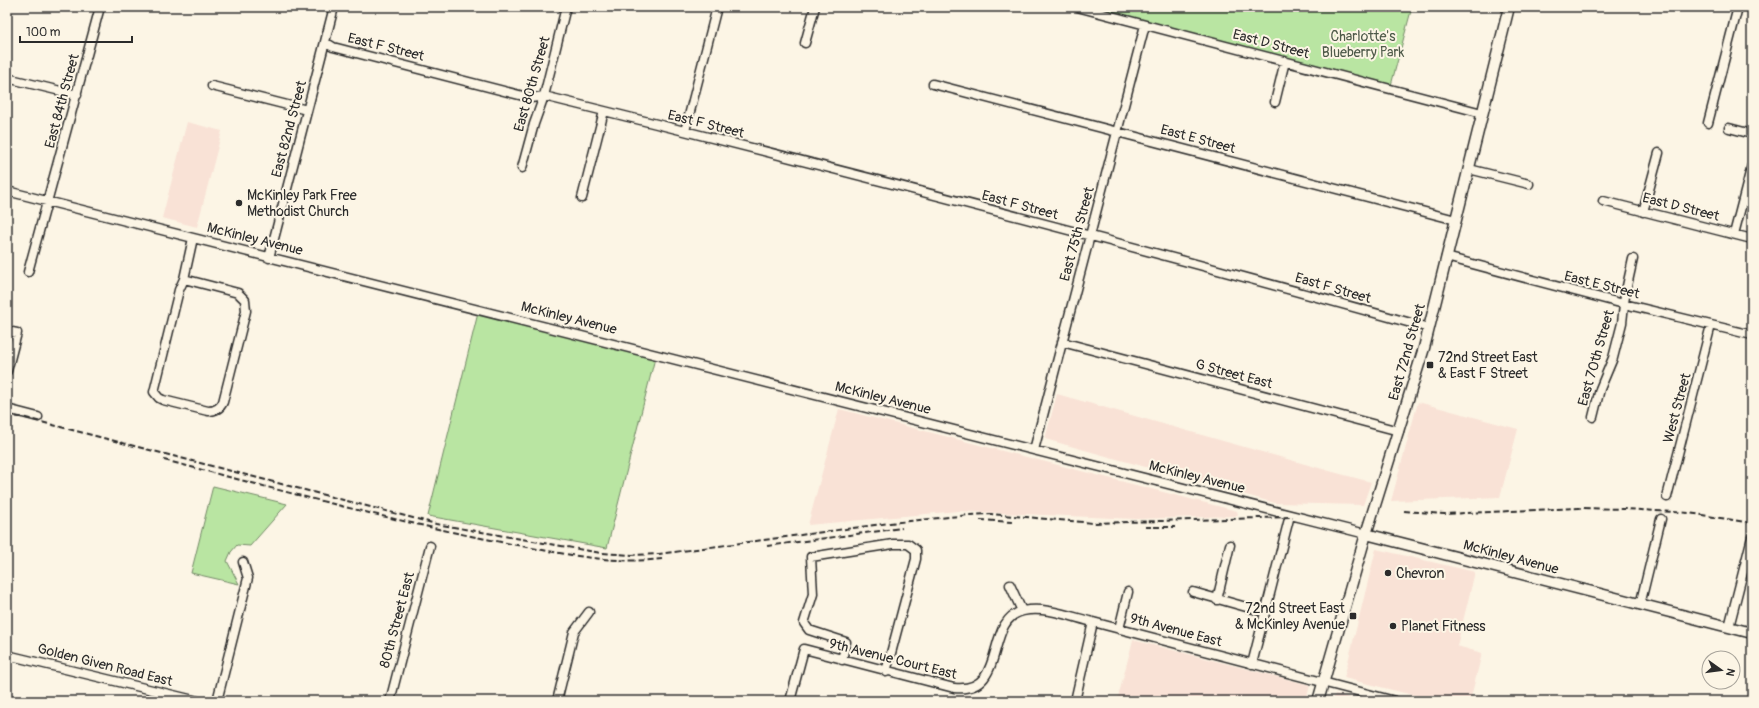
<svg xmlns="http://www.w3.org/2000/svg" width="1759" height="708" font-family="Pangolin,sans-serif">
	<rect width="100%" height="100%" fill="#fcf5e5"/>
	<filter id="ink" filterUnits="userSpaceOnUse"><feTurbulence type="fractalNoise" baseFrequency=".025" numOctaves="2"/><feDisplacementMap in="SourceGraphic" scale="8" xChannelSelector="R" yChannelSelector="G"/><feConvolveMatrix kernelMatrix="1 2 1 2 8 2 1 2 1" color-interpolation-filters="sRGB"/></filter>
	<g filter="url(#ink)">
		<!-- built -->
		<path fill="#f9e2d6" d="M187,122l35,9 -25,96 -35,-9z
			M1057,394l276,78 38,10 -8,23 -88,-2 -230,-64z
			M1418,402l100,27 -18,68 -109,4z
			M839,409l398,102 1,3 -2,2 -100,3 -178,-8 -150,14z
			M1376,549l99,23 -18,74 25,7 -12,48h-33l-93,-23z
			M1133,640l177,45 -4,16h-189z
			M1335,694l27,7h-29z"/>
		<!-- green -->
		<path fill="#b9e5a2" stroke="#728866" d="M1077,7h335l-22,82z
			M478,313l177,45 -48,190 -179,-32z
			M213,486l74,18 -37,42 -13,-1 -6,7 -4,9 12,23 -48,-11z"/>
		<g fill="none" stroke-linecap="round" stroke-linejoin="round">
			<defs>
				<path id="minor" d="M1077,7l405,106
					M325,42l8,5 198,51 13,-2c296,73 591,150 885,232
					M805,43l10,-36
					M7,78l70,17
					M933,84l523,136
					M212,86l95,24
					M1275,102l10,-41
					M1708,123l30,-116
					M1729,128l23,6
					M685,131l32,-124
					M522,168l12,-44 10,-28 22,-89
					M1469,169l60,15
					M7,191l1359,343
					M582,198l22,-87
					M1603,201l149,38
					M1643,212l16,-59
					M1734,234l18,-69
					M1446,257l174,46 132,32
					M269,258l65,-251
					M28,272l72,-265
					M184,279l54,14 7,7 1,11 -23,91c-3,7 -8,9 -15,9l-45,-11 -4,-2 -5,-6 25,-102 5,-11 9,-41
					M7,331l10,2 -10,38
					M1062,342l337,89
					M7,409l31,8
					M1593,417l7,-28 13,-31 9,-35 3,-28 8,-36
					M1034,450l111,-425
					M1667,497l44,-172
					M1010,585l12,26
					M1193,592l71,20
					M1217,600l13,-55
					M1640,605l21,-86
					M1729,627l23,-90
					M1119,629l9,-37
					M7,655l191,46
					M842,660l4,-18 -37,-12 -5,-7 9,-29 -2,-37 82,-13h15l8,6v9l-30,113
					M1252,664l38,-149
					M217,701l31,-123 -5,-16
					M390,701l40,-155
					M557,701l17,-69 15,-20
					M790,701l14,-52 150,39c55,6 29,-68 69,-77 22,-5 49,6 70,11l302,79
					M1075,701l18,-79"/>
				<path id="major" d="M1366,534l386,99
					M1318,701l48,-167 58,-186 85,-341"/>
			</defs>
			<!-- minor casing -->
			<use href="#minor" stroke="#2b2b2b" stroke-width="11"/>
			<!-- major casing -->
			<use href="#major" stroke="#2b2b2b" stroke-width="13"/>
			<!-- minor -->
			<use href="#minor" stroke="#fcf5e5" stroke-width="8"/>
			<!-- major -->
			<use href="#major" stroke="#fcf5e5" stroke-width="10"/>
			<!-- rail -->
			<path stroke="#2b2b2b" stroke-width="2" stroke-dasharray="6 3" stroke-linecap="butt" d="M7,415l19,3 410,106 165,29 31,2 27,-1 231,-31 79,-8 22,-1 102,9 200,-6
				M164,460c112,29 223,60 337,82 54,10 106,23 161,17
				M1404,511l40,3 135,-6 46,1 64,4 63,10
				M980,520l33,2
				M1145,527h30
				M767,546l135,-18"/>
		</g>
	</g>
	<!-- markers -->
	<g fill="#2b2b2b" stroke="#fcf5e5" stroke-width="1.5">
		<circle cx="239" cy="203" r="4"/>
		<rect x="1426" y="361" width="8" height="8" rx="2"/>
		<circle cx="1388" cy="573" r="4"/>
		<rect x="1349" y="612" width="8" height="8" rx="2"/>
		<circle cx="1393" cy="626" r="4"/>
	</g>
	<g text-anchor="middle" dominant-baseline="central" stroke-width="4" stroke-linejoin="round" paint-order="stroke">
		<!-- park labels -->
		<g font-size="14" fill="#4e5a49" stroke="#fcf5e5">
			<text x="1363" y="36">Charlotte's<tspan x="1363" dy="16">Blueberry Park</tspan></text>
		</g>
		<!-- street labels -->
		<g font-size="14" fill="#2b2b2b" stroke="#fcf5e5">
			<text transform="translate(1271 44) rotate(15)">East D Street</text>
			<text transform="translate(386 47) rotate(14)">East F Street</text>
			<text transform="translate(532 84) rotate(-74)">East 80th Street</text>
			<text transform="translate(62 101) rotate(-75)">East 84th Street</text>
			<text transform="translate(706 124) rotate(14)">East F Street</text>
			<text transform="translate(289 129) rotate(-75)">East 82nd Street</text>
			<text transform="translate(1198 139) rotate(15)">East E Street</text>
			<text transform="translate(1020 205) rotate(15)">East F Street</text>
			<text transform="translate(1681 207) rotate(14)">East D Street</text>
			<text transform="translate(1077 234) rotate(-75)">East 75th Street</text>
			<text transform="translate(255 239) rotate(14)">McKinley Avenue</text>
			<text transform="translate(1602 285) rotate(14)">East E Street</text>
			<text transform="translate(1333 288) rotate(16)">East F Street</text>
			<text transform="translate(569 318) rotate(14)">McKinley Avenue</text>
			<text transform="translate(1407 352) rotate(-74)">East 72nd Street</text>
			<text transform="translate(1596 358) rotate(-74)">East 70th Street</text>
			<text transform="translate(1234 374) rotate(15)">G Street East</text>
			<text transform="translate(883 398) rotate(14)">McKinley Avenue</text>
			<text transform="translate(1677 408) rotate(-75)">West Street</text>
			<text transform="translate(1197 477) rotate(14)">McKinley Avenue</text>
			<text transform="translate(1511 557) rotate(15)">McKinley Avenue</text>
			<text transform="translate(397 620) rotate(-75)">80th Street East</text>
			<text transform="translate(1176 630) rotate(15)">9th Avenue East</text>
			<text transform="translate(893 659) rotate(14)">9th Avenue Court East</text>
			<text transform="translate(105 665) rotate(14)">Golden Given Road East</text>
		</g>
		<!-- poi labels -->
		<g font-size="14" fill="#2b2b2b" stroke="#fcf5e5" text-anchor="start">
			<text x="247" y="195">McKinley Park Free<tspan x="247" dy="16">Methodist Church</tspan></text>
			<text x="1438" y="357">72nd Street East<tspan x="1438" dy="16">&amp; East F Street</tspan></text>
			<text x="1396" y="573">Chevron</text>
			<text x="1345" y="608" text-anchor="end">72nd Street East<tspan x="1345" dy="16">&amp; McKinley Avenue</tspan></text>
			<text x="1401" y="626">Planet Fitness</text>
		</g>
	</g>
	<!-- margin -->
	<rect width="1759" height="708" fill="none" stroke="#fcf5e5" stroke-width="24"/>
	<rect x="12" y="12" width="1735" height="684" fill="none" stroke="#2b2b2b" stroke-width="1.5" filter="url(#ink)"/>
	<!-- north arrow -->
	<g transform="translate(1721 670) rotate(104)"><circle r="19" fill="#fcf5e5" stroke="#a8a49b"/>
	<path d="M0-3L7 15L0 10L-7 15Z" fill="#2b2b2b"/>
	<text y="-6" font-size="11" font-weight="bold" text-anchor="middle" fill="#2b2b2b">N</text>
	</g>
	<!-- scale -->
	<path d="M20 36v6h112v-6" fill="none" stroke="#2b2b2b" stroke-width="2"/>
	<text x="26" y="36" font-size="12" fill="#2b2b2b" stroke="#fcf5e5" stroke-width="3" paint-order="stroke">100 m</text>
</svg>
